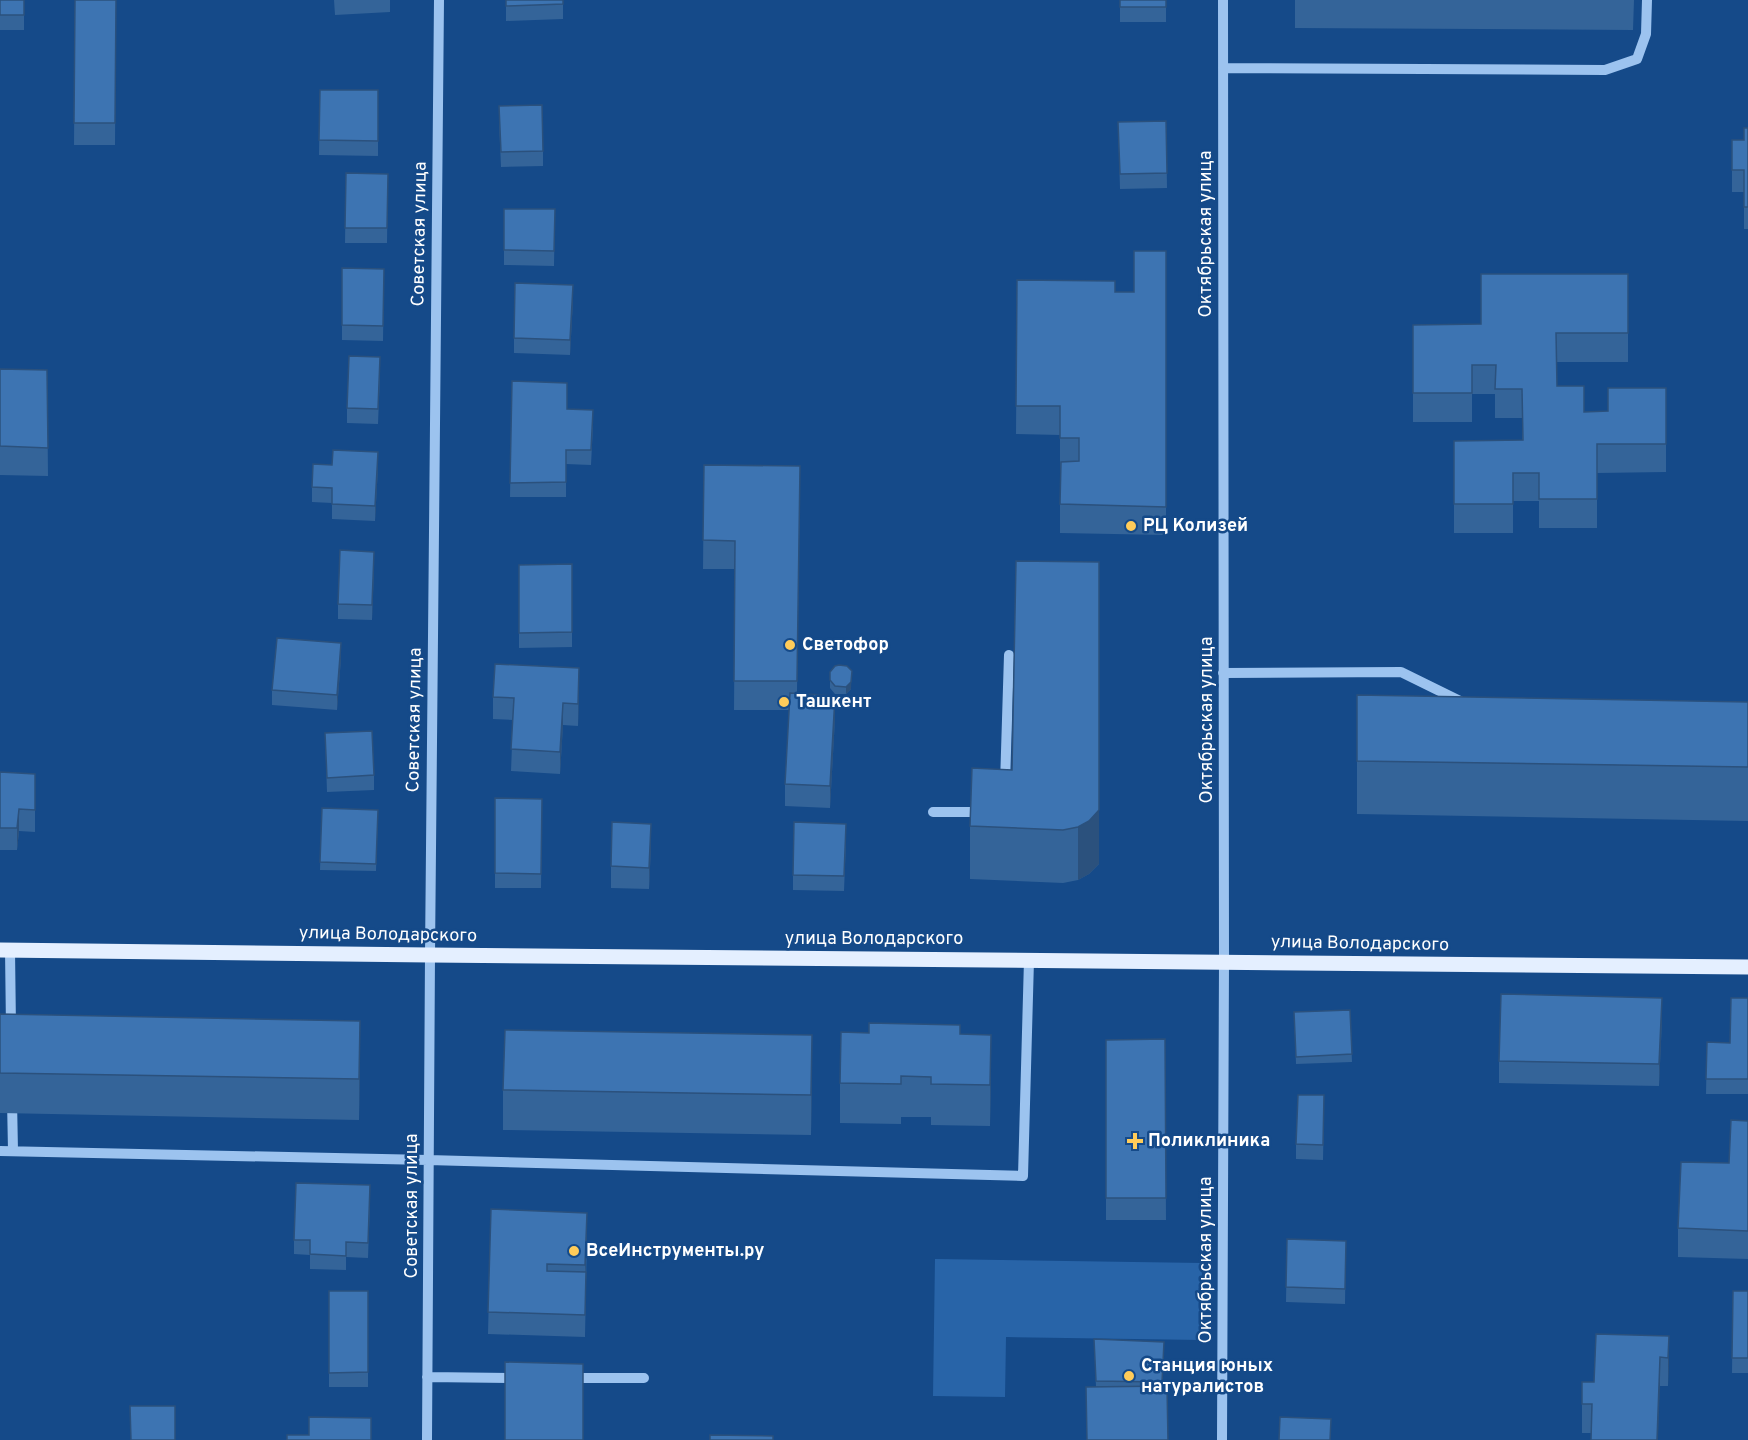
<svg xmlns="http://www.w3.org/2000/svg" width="1748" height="1440" font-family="Overpass,sans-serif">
	<rect width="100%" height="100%" fill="#154a89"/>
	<!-- green -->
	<path fill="#2864a8" d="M935,1259l267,4 -1,77 -195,-3 -1,60 -72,-1z"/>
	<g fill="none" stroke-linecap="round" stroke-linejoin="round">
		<!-- minor -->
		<path stroke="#9cc3ef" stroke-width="10" d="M1223,68l382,2 32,-11 9,-25 1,-34
			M1223,673l178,-1 61,30
			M1005,784l4,-129
			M933,812h51
			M10,950l1,78
			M12,1100l1,51
			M0,1151l428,9 595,16 6,-216
			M427,1377l90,1
			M568,1378h76
			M427,1440l3,-485 9,-955
			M1222,1440l2,-478 -1,-962"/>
		<!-- major -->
		<path stroke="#e4efff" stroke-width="15" d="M0,950l430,5 1318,12"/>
	</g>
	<!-- wall -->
	<path fill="#346499" d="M0,0h24v30h-24z
		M75,0h41l-1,145h-41z
		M334,0h56v12l-55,3z
		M506,0h57v19l-57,2z
		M1120,0h46v22h-46z
		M1295,0h339l-1,30 -338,-2z
		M320,90h58v66l-59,-1z
		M499,121l44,30v15l-42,1z
		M1166,121l1,67 -47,1 -2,-67z
		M1748,128v101h-4v-37h-12v-52h12z
		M346,173l42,1 -1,69h-42z
		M504,209h51l-1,57 -50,-1z
		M1166,251v284l-106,-2v-98l-44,-1 1,-154 98,12h19z
		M342,268l42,1 -1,72 -41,-1z
		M1628,274v88h-71v24l27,26 24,-1 58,-23v84l-69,1v55h-58v-27h-26v32h-59v-92l68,-1v-22h-27v-24h-23v28h-59v-97l68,-1z
		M573,300l-3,55 -56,-2v-15z
		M0,369l47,1 1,106 -48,-1z
		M380,372l-2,52 -31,-1v-15z
		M512,381l55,28 26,16 -2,40 -25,-1v33h-56z
		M332,465l46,2 -3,54 -43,-2v-16l-20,-1v-15z
		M704,465l96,1 -3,227 38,25 -5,90 -45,-2v-22l4,-74h-55l1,-141h-32z
		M1016,561l83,303 -10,10 -11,6 -15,3 -93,-4v-53l42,-56z
		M572,564v83l-53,1v-83z
		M374,567l-2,53 -34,-1v-15z
		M341,658l-4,52 -65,-5v-15z
		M830,672l21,17 -5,5h-11l-5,-6z
		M579,690l-1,36 -15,-1 -3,49 -49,-3 2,-51 -20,-1v-22z
		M1748,702v119l-391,-7v-53z
		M325,733l49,42v15l-47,2z
		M0,772l35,2v58l-16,-1 -2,19h-17z
		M495,798l47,1 -1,89h-46z
		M322,808l56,2 -2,61 -56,-1z
		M846,839l-2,52 -51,-1v-15z
		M651,846l-2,43 -38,-1v-22z
		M1748,998v96h-42l1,-52 23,1z
		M1350,1010l2,52 -56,2 -2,-52z
		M0,1014l360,47 -1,59 -359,-7z
		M1662,1020l-3,66 -160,-3v-22z
		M960,1034l31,41 -1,51 -59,-1v-8h-30v7l-61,-1v-40z
		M1165,1039l1,181h-60v-180z
		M812,1075l-1,60 -308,-5v-40z
		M1324,1110l-1,50 -27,-1v-15z
		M1748,1121v138l-70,-2v-29l51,-65z
		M370,1200l-2,58 -22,-1v13l-36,-1v-14l-16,-1v-14z
		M491,1209l96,25 -2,103 -97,-3z
		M1287,1239l59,2 -1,63 -59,-2z
		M329,1291h39v96h-39z
		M1733,1291h15v82h-16z
		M1669,1336l-1,50h-8l-69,47h-9v-51h12z
		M1094,1339l70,17 -2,30 -66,1z"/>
	<!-- shaded-wall -->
	<path fill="#2b517d" d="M573,285v15l-3,55v-15z
		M378,452v15l-3,54v-15z
		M374,552v15l-2,53v-15z
		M341,643v15l-4,52v-15z
		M579,668v22l-1,36v-22z
		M852,671l-1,18 -5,5v-7z
		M835,696v22l-5,90v-22z
		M563,703v22l-3,49v-22z
		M19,809v22l-2,19v-22z
		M1099,810v54l-10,10 -11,6v-53z
		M651,824v22l-2,43v-21z
		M1662,998v22l-3,66v-22z
		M360,1021v40l-1,59v-41z
		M812,1035v40l-1,60v-40z
		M991,1035v40l-1,51v-41z
		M587,1213v21l-2,53v-22z
		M1669,1336v28l-1,22v-28z
		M1660,1357v29l-2,54h-1z"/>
	<!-- building -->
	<path fill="#3d74b2" stroke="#2b517d" stroke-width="1.5" d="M0,0h24v15h-24z
		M75,0h41l-1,123h-41z
		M506,0h57v4l-57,2z
		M1120,0h46v7h-46z
		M320,90h58v51l-59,-1z
		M542,105l1,46 -42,1 -2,-46z
		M1166,121l1,52 -47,1 -2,-52z
		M1744,128h4v79h-4v-37h-12v-30h12z
		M346,173l42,1 -1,54h-42z
		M504,209h51l-1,42 -50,-1z
		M1134,251h32v256l-106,-3 1,-42 18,-1v-23h-19v-32h-44l1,-126 98,1v11h19z
		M342,268l42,1 -1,57 -41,-1z
		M1481,274h147v59h-72l1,53h27v26l24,-1v-23h58v56h-69v55h-58v-26h-26v31h-59v-63l69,-1 -1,-51h-27l1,-24h-24v28h-59v-68l68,-1z
		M515,283l58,2 -3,55 -56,-2z
		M349,356l31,1 -2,52 -31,-1z
		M0,369l47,1 1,78 -48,-2z
		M512,381l55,2v26l26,1 -2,40h-25v32l-56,1z
		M333,450l45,2 -3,54 -43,-2v-16l-20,-1 1,-23 19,1z
		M704,465l96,1 -3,215h-63l1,-140 -32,-1z
		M340,550l34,2 -2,53 -34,-1z
		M1016,561l83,1v248l-10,11 -11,6 -15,3 -93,-4 2,-58 40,2z
		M572,564v68l-53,1v-68z
		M277,638l64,5 -4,52 -65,-5z
		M495,664l84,4 -1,36 -15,-1 -3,49 -49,-3 3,-51 -21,-1z
		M839,665l8,1 5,5 -1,11 -5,5 -11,-1 -5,-6v-8l5,-6z
		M790,693l45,3 -5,90 -45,-2z
		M1357,695l391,7v65l-391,-6z
		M372,731l2,44 -47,3 -2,-45z
		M0,772l35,2v36l-16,-1 -2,19h-17z
		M495,798l47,1 -1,75 -46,-1z
		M322,808l56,2 -2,54 -56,-2z
		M612,822l39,2 -2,44 -38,-2z
		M794,822l52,2 -2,52 -51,-1z
		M1501,994l161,4 -3,66 -160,-3z
		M1731,998h17v81h-42l1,-37 23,1z
		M1350,1010l2,44 -56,3 -2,-45z
		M0,1014l360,7 -1,58 -359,-6z
		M869,1023l91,2v9l31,1 -1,50 -59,-1v-7l-30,-1v8l-61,-1 1,-51 28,1z
		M505,1030l307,5 -1,60 -308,-5z
		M1165,1039l1,159h-60v-158z
		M1298,1095h26l-1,50 -27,-1z
		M1731,1120l17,1v110l-70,-3 3,-66 48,1z
		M296,1183l74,2 -2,58 -22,-1v14l-36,-2v-14h-16z
		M491,1209l96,4 -2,52 -38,-1v7l39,1 -1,43 -97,-3z
		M1287,1239l59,2 -1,48 -59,-2z
		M329,1291h39v81l-39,1z
		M1733,1291h15v67h-16z
		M1596,1334l73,2 -1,22 -8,-1 -3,83h-66l1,-36h-10v-22h12z
		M1094,1339l70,3 -2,40 -66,-1z
		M505,1362l78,2v76h-78z
		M1167,1386l1,54h-81l-1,-53z
		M130,1406h45v34h-44z
		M309,1417l62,1v22h-84v-5h22z
		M1280,1417l51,2 -1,21h-51z
		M710,1435l63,1v4h-63z"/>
	<!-- markers -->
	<g fill="#ffcc5a" stroke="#154a89" stroke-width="2">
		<circle cx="1131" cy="526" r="6"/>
		<circle cx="790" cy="645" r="6"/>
		<circle cx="784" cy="702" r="6"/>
		<path d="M1132 1132h6v6h6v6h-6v6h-6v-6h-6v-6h6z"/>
		<circle cx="574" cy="1251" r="6"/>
		<circle cx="1129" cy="1376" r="6"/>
	</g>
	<g text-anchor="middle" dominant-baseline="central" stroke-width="5" stroke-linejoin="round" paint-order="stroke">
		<!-- street labels -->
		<g font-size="18" fill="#fff" stroke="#154a89">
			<text transform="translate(420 234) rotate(-89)">Советская улица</text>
			<text transform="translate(1206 234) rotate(-90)">Октябрьская улица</text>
			<text transform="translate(415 720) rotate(-89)">Советская улица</text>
			<text transform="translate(1207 720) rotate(-90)">Октябрьская улица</text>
			<text transform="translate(388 935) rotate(1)">улица Володарского</text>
			<text x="874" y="939">улица Володарского</text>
			<text transform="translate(1360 944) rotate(1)">улица Володарского</text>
			<text transform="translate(412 1206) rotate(-90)">Советская улица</text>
			<text transform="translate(1206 1260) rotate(-90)">Октябрьская улица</text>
		</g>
		<!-- poi labels -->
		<g font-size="18" font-weight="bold" fill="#fff" stroke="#154a89" text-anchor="start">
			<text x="1143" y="526">РЦ Колизей</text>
			<text x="802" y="645">Светофор</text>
			<text x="796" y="702">Ташкент</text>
			<text x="1148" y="1141">Поликлиника</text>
			<text x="586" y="1251">ВсеИнструменты.ру</text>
			<text x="1141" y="1366">Станция юных<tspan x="1141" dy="21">натуралистов</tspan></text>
		</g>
	</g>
</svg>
